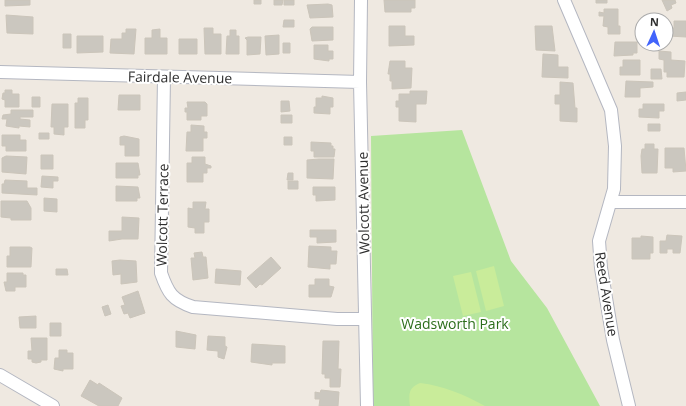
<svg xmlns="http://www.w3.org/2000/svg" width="686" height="406" font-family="'Open Sans',sans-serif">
	<rect width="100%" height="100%" fill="#efe9e1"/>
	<!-- green -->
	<path fill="#b6e59e" d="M462,130l49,131 36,47 53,98h-227l-2,-270z"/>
	<!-- pitch -->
	<path fill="#c9ec9a" d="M494,266l10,40 -18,5 -10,-40z
		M471,272l10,40 -18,4 -10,-40z
		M420,383c24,3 43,11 65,23h-75c-1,-12 -2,-18 10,-23z"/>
	<!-- building -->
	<path fill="#cbc7bf" stroke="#cbc5ba" d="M5,0h25v5l-25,1z
		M254,0h7v4h-7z
		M274,0h9l-1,5h-8z
		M284,0h10v5h-10z
		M384,0h31v8h-4v4h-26z
		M596,0h11v3h-11z
		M662,0h13l1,3 -5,2 1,3 -5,3z
		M328,4l4,1 1,12 -23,1 -3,-13z
		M604,9h14v17h2v8h-12v-7l-5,-1 1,-10h-5v-4l5,1z
		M6,15l27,2v17l-26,-1z
		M284,20h10v7h-11z
		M674,21h12v16l-17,-1v-8h5z
		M389,26h16v10h9v9l-25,1z
		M535,26h17l3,25 -19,-1z
		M312,27h21v13l-21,1 -2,-12z
		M204,28h9v6h8v20h-16z
		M126,29h10l-2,25 -24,-1 1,-14h11v-6h4z
		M160,29v9h7v16h-22v-16h7v-8z
		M230,30h6v6h3v18h-13l1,-18h3z
		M63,34h8v14h-8z
		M279,35v19l-13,1 -1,-19z
		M77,36h26v16l-26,1z
		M248,37h13l-1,17 -13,1v-15l-2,-2z
		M179,39h18v15h-18z
		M615,42h22v11h-4v2l-19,1z
		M283,43h7v10h-7z
		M314,45h14v6h5v8h-4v2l-15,-2z
		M659,51l12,1v8l14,1 -1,16h-17v-5h-3v-12l-5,-1z
		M543,54l15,1v12h10v11l-26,-1z
		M623,60h17v15h-20v-8h3z
		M390,61h15v7h7l-1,20 -19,1v-8h-2v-7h-2z
		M651,69h10l1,10h-11z
		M626,81l27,1v5l-13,1v9h-15z
		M560,82l13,1 2,25h2v14l-17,-1v-17h-5v-9h5z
		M5,90h7v4h7v13h-14v-7l-3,-1 1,-6h2z
		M410,91h17l-1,13h-10v18l-17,-1v-14h-3v-6h3v-7h11z
		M686,92v8l-9,1v-8z
		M119,95h21v15h-22z
		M322,96l11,2v9h-3v7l-16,-1v-6h2v-9h6z
		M32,97h8v10h-8z
		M78,98h10v22h-3v8h-10v-25h3z
		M281,101h8l1,10 -9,1z
		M187,102h18l2,2v12h-6v4h-14v-8h-2v-4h3z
		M52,104h16v23h-4v8l-10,-1v-7h-3z
		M643,104h21v7h-5v7l-20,-1v-8h4z
		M11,110h22v7h-13v2l10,1v7l-11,-1v2l-13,-2 1,-7h-5l1,-4 8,-1z
		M281,115h11v8h-11z
		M648,124h12v7h-12z
		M191,125l13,1v6h3v6h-4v13h-17l1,-19h4z
		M39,133h10v6h-10z
		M2,135h18v5h6v11h-20v-5h-4z
		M124,136l15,3v17h-14v-11h-5v-8z
		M284,137h8v8h-8z
		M311,142l20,1v3h2v3h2l-1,8h-20v-6h-3z
		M645,144h9v5h4l-1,24h-15l-1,-17 1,-7h3z
		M665,148h19l2,23 -13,1v-4h-8z
		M41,155h12v14h-12z
		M6,156l21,1 -1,17 -24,-2v-14z
		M192,157h13v7l6,2v2h-4v5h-4v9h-16v-19h5z
		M319,159h15l-1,20 -26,-1v-18z
		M116,163h22l2,12h-2v3h-22z
		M288,173h5v7h-6z
		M42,176l16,1v4h-5v7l-12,-1z
		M5,180l22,1v7h10v7l-35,-2v-9h2z
		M288,181h10v8h-10z
		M116,186l22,1 2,11h-3v3h-21z
		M313,187h22v13l-19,1v-6h-3z
		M44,198l13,1v13l-13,-1z
		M1,201h26l4,7v12h-20v-2l-10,-1z
		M193,202h13l-1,7h4v13h-5v11h-9v-5l-7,-1v-19l5,1z
		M122,217l17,1 -1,21h-16l-13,2v-10h13z
		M310,230h26v12l-19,1v-6h-7z
		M667,235l15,1 -2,17h-7v-4h-6v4h-7v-12h6z
		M641,236l12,1v16h-3v6h-18v-21h9z
		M309,246l22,1v4h6l-1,13h-6v5l-22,-2z
		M10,247h20l2,1 -1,19h-24v-11h3z
		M202,252l1,5h3l2,21 -15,2 -2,-22h4l-1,-5z
		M271,257l10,11 -19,17 -2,-1 -4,4 -9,-10z
		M120,260l16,1 1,21 -16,2v-10l-8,1 -1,-14z
		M56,269h11l1,6h-12z
		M216,269l25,2 -1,14 -25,-2z
		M7,273h16v2h3v12h-11v4h-9l-2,-9h3z
		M315,279h14v7l5,1 -3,10h-22v-12h6z
		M138,291l7,22 -15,5 -2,-5 -4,1 -3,-8 4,-1 -3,-8z
		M108,305l3,9 -6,2 -3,-9z
		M36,316v12h-16l-1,-11z
		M50,323h11v13h-11z
		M176,331l20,4 -1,14 -19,-2z
		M208,336l17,1v9l2,1 -3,12 -6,-2v-6l-11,-1z
		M31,338h16v22h-6v2l-5,1 -4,-1v-3h-4v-8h4z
		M323,341h16l-1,28h3l-1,18h-10v-9h-5v-4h-3z
		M252,344l33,2v17h-13v2l-21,-3z
		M59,350h8v3h6v16h-10v2l-9,-2 1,-11h4z
		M90,380l8,5 1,-2 23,15 -4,8h-19l-18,-10z
		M321,390l18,2 -1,14h-19l1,-7h-5v-7l5,1z"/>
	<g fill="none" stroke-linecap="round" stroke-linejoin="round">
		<defs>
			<path id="minor" d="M361,0l-1,82 7,324
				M564,0l47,110 4,36 -1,43 -15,52 2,27 12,72 16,66
				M0,72l360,10
				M164,77l-3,196c7,20 11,27 32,34l144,12h28
				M611,202h75
				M0,375l53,31"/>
		</defs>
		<!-- minor casing -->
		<use href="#minor" stroke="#b4b7c1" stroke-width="14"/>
		<!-- minor -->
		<use href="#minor" stroke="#fff" stroke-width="12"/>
	</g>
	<g text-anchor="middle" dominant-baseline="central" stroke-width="4" stroke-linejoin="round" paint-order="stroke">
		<!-- street labels -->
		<g font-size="14" fill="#2e2e2e" stroke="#fff">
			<text transform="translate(180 77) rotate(1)">Fairdale Avenue</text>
			<text transform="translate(363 203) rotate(-91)">Wolcott Avenue</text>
			<text transform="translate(162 215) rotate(-89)">Wolcott Terrace</text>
			<text transform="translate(607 294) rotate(81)">Reed Avenue</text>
		</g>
		<!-- park labels -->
		<g font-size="14" fill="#2c6e1b" stroke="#fff">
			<text x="455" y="323">Wadsworth Park</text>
		</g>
	</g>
	<!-- north arrow -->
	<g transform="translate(654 32) rotate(3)"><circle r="19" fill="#ffffff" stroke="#ababab"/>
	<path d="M0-3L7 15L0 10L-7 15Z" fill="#4264fb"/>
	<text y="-6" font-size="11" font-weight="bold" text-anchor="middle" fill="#2e2e2e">N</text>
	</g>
</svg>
